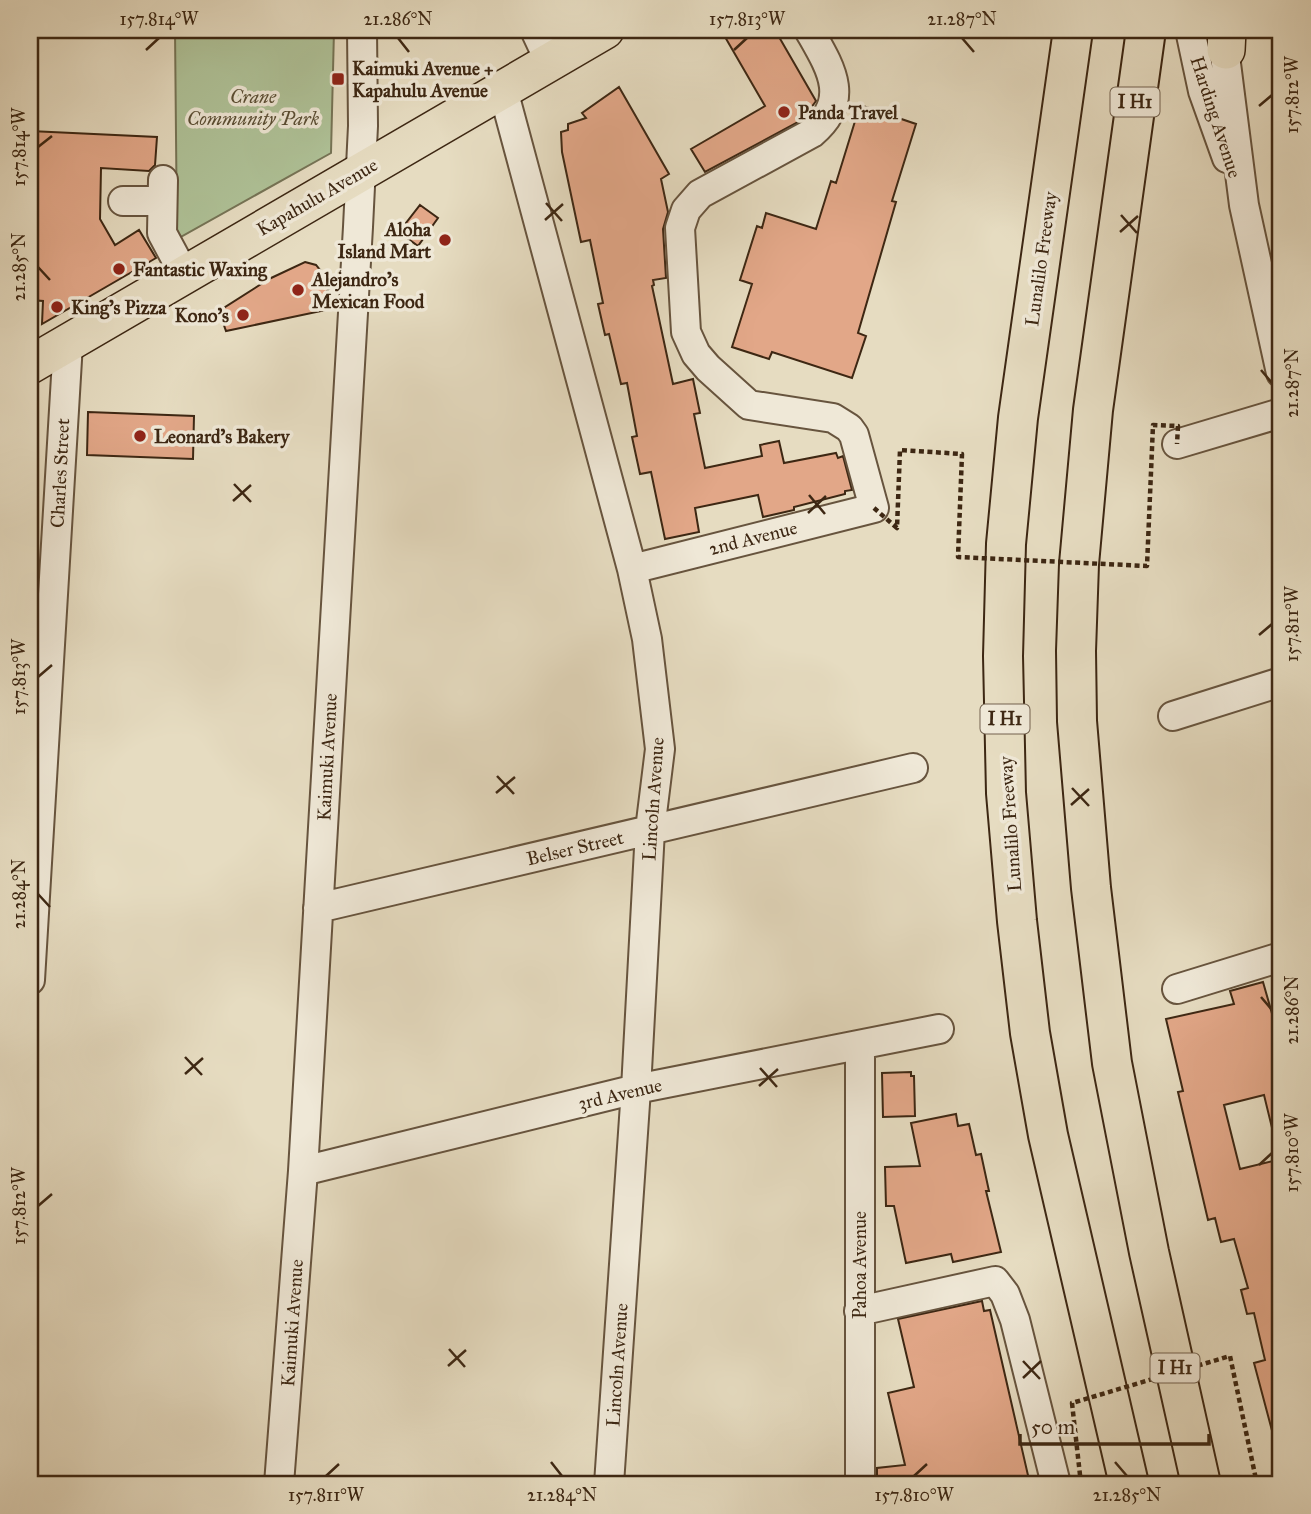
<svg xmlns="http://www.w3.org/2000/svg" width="1311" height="1514" font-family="'IM FELL Great Primer',serif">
	<rect width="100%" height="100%" fill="#e6dcc1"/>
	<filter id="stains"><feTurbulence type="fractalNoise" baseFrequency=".00286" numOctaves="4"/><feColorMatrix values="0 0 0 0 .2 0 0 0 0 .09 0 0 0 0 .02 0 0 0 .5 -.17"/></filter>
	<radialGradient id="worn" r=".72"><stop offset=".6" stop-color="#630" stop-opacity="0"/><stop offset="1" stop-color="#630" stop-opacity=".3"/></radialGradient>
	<!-- green -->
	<path fill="#afc298" stroke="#767456" stroke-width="2" d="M175,30h159l-3,123 -154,86z"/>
	<!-- building -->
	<path fill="#e2a788" stroke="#3d2713" stroke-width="2" d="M721,30h54l41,71 -14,19 -97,52 -14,-23 74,-43z
		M619,87l50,87 -8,5 7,33 -5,17 3,49 -13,2 1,5 -2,1 21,98 20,-5 7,34 -6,1 11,54 57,-12 -2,-11 19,-4 5,22 52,-10 2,5 5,-2 9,34 -7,1v3l-51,13v3l-31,7 -5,-22 -63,13 4,24 -34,7 -14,-67 -11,2 -8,-37 5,-1 -10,-53 -6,1 -12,-50 -4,1 -7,-31 5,-1 -13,-63 -9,2 -19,-90 -1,-20 7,-2v-6l18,-6 -4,-5z
		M860,105l56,19 -24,77 4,1 -38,131 8,3 -14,42 -80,-26 -3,7 -37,-12 20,-63 -12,-4 17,-54 5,2 4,-15 50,16 15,-48 5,2z
		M30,131l127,6 -2,28 -6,6 -48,-3 -1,51 15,26 24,-15 17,28 -114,66 1,-23 -13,-1z
		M420,205l18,13 -20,28 -19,-14z
		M305,262l11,3 16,20 -5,6 -1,19 -100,21 -7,-20 50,-32z
		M88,412l106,4 -1,43 -106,-4z
		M1263,982l14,49 4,-1v101l-8,1 -9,-37 -40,10 16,64 41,-10v283h-6l-21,-79 11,-3 -11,-47 -7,1 -6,-24 7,-2 -14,-49 -13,3 -6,-24 -7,2 -30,-128 5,-1 -17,-72 68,-15 -4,-13z
		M911,1072v4h3l1,40 -32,1 -1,-44z
		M956,1114l2,12 11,-2 7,31 5,-1 8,37h-3l15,61 -48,10 -2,-8 -45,9 -12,-57h-8l-1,-39 35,-1 -9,-43z
		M982,1301l2,10 6,-1 40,174h-153v-16l28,-3 -17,-72 26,-6 -16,-68z"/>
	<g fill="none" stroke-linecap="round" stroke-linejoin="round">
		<defs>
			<path id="minor" d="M535,30l15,32
				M1190,30l13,61 24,67
				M1222,32l22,173 37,168
				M503,90l129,479 15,70 13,110 -10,81 -14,259 -27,395
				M163,180l-1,53 22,41
				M123,201h39
				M1177,444l104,-31
				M632,569l242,-61 -20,-73 -5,-7 -16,-10 -84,-13 -41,-37 -12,-14 -10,-22 -6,-104 6,-18 14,-16 112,-61c40,-34 18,-66 -3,-103
				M1173,716l108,-34
				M318,908l595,-140
				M30,980l38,-637
				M1177,989l104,-32
				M860,1045v439
				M303,1171l333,-82 303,-60
				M859,1311l136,-30 10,13 10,26 41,164
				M279,1484l24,-313 55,-944 5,-101 -1,-96"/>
			<path id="major" d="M1226,50l1,-20
				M30,365l575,-335"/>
			<path id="highway" d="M1073,30l-55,388 -12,126 -3,112 3,137 11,128 13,112 18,102 81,349
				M1146,30l-53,380 -14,154 -3,87 1,70 14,167 21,175 37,189 52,232"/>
		</defs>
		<!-- minor casing -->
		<use href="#minor" stroke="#67543e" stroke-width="32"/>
		<!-- major casing -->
		<use href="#major" stroke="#3d2713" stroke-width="40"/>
		<!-- highway casing -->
		<use href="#highway" stroke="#3d2713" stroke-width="42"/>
		<!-- minor -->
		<use href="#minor" stroke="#efe8d7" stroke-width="28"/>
		<!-- major -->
		<use href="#major" stroke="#e6dcc1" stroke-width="37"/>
		<!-- highway -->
		<use href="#highway" stroke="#e6dcc1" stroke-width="38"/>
		<!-- path-bridge -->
		<path stroke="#3d2713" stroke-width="4.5" stroke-dasharray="5 3.5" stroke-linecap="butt" d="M874,508l23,20 3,-78 62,4 -4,103 189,9 6,-141 25,1 -1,18
			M1081,1484l-9,-81 158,-47 27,128"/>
	</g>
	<!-- ticks -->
	<path fill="none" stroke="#3d2713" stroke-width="2.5" d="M398,38l11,14M962,38l12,14M146,50l13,-12M734,50l13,-12M1259,106l13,-11M38,147l14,-11M546,203l16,18M1121,215l16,18M545,220l18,-16M1120,232l18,-16M38,267l12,13M1261,370l11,13M234,484l17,18M809,495l16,19M233,501l18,-16M808,513l18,-17M1259,635l13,-11M38,677l14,-12M497,776l17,18M1072,788l17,18M496,793l19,-16M1071,805l18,-16M38,894l12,13M1261,997l11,13M185,1057l17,18M760,1068l17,19M185,1074l18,-16M759,1086l19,-17M1259,1165l13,-12M38,1206l14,-12M449,1349l16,18M1023,1361l17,18M448,1366l18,-16M1023,1378l18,-17M551,1462l11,14M1115,1462l12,14M326,1476l13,-12M914,1476l13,-12"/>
	<!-- markers -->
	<g fill="#8f2418" stroke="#efe8d7" stroke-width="2.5">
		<rect x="331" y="72" width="14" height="14" rx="3.5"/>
		<circle cx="784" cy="112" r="7"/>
		<circle cx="445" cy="240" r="7"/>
		<circle cx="119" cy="269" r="7"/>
		<circle cx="298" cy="290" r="7"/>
		<circle cx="57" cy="307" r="7"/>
		<circle cx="243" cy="315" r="7"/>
		<circle cx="140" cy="436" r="7"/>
	</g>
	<g text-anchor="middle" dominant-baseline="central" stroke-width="7" stroke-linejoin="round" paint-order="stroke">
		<!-- shield labels -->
		<g fill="#efe8d7" stroke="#72614e" stroke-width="2">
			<rect x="1110.5" y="87.5" width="49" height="29" rx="5"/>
			<rect x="980.5" y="704.5" width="49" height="29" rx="5"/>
			<rect x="1150.5" y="1353.5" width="49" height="29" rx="5"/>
		</g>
		<g font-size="18" font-weight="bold" fill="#3d2713">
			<text x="1135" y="102">I H1</text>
			<text x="1005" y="719">I H1</text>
			<text x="1175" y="1368">I H1</text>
		</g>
		<!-- poi labels -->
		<g font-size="19" font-weight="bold" fill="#3d2713" stroke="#efe8d7" text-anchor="start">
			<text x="352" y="68">Kaimuki Avenue +<tspan x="352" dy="22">Kapahulu Avenue</tspan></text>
			<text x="798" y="112">Panda Travel</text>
			<text x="431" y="229" text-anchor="end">Aloha<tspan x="431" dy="22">Island Mart</tspan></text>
			<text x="133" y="269">Fantastic Waxing</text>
			<text x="312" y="279">Alejandro's<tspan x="312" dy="22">Mexican Food</tspan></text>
			<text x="71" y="307">King’s Pizza</text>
			<text x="229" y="315" text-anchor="end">Kono’s</text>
			<text x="154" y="436">Leonard's Bakery</text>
		</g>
		<!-- park labels -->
		<g font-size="19" font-style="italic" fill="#5a4e34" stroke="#efe8d7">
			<text x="253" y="96">Crane<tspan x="253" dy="22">Community Park</tspan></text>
		</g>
		<!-- street labels -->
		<g font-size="19" fill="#3d2713" stroke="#efe8d7">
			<text transform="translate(1216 117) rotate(72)">Harding Avenue</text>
			<text transform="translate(317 197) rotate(-30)">Kapahulu Avenue</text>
			<text transform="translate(1041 259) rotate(-82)">Lunalilo Freeway</text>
			<text transform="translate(60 473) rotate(-87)">Charles Street</text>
			<text transform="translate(753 538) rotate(-14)">2nd Avenue</text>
			<text transform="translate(327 757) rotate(-87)">Kaimuki Avenue</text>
			<text transform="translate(653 799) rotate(-86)">Lincoln Avenue</text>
			<text transform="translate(1010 824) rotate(-94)">Lunalilo Freeway</text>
			<text transform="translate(575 848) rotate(-13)">Belser Street</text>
			<text transform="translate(620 1094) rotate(-13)">3rd Avenue</text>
			<text transform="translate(859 1265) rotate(-90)">Pahoa Avenue</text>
			<text transform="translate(292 1323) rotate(-86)">Kaimuki Avenue</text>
			<text transform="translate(617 1365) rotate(-86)">Lincoln Avenue</text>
		</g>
	</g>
	<!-- margin -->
	<rect width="1311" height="1514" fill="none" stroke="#e6dcc1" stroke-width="77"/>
	<!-- scale -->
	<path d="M1020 1434v10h189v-10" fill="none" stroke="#3d2713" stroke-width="3.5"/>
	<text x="1031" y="1434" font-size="21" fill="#3d2713" stroke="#efe8d7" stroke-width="5" paint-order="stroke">50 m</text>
	<rect x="38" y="38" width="1234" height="1438" fill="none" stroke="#3d2713" stroke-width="2.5"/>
	<g font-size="18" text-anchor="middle" fill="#3d2713">
		<text x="159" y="25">157.814°W</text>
		<text x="398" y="25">21.286°N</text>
		<text x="747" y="25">157.813°W</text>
		<text x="962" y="25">21.287°N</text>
		<text transform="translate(1292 95) rotate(-90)" y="6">157.812°W</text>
		<text transform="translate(19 147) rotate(-90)" y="6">157.814°W</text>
		<text transform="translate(19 267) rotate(-90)" y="6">21.285°N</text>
		<text transform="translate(1292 383) rotate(-90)" y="6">21.287°N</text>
		<text transform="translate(1292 624) rotate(-90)" y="6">157.811°W</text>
		<text transform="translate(19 677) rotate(-90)" y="6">157.813°W</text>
		<text transform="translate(19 894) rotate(-90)" y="6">21.284°N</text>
		<text transform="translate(1292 1010) rotate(-90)" y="6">21.286°N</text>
		<text transform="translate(1292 1153) rotate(-90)" y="6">157.810°W</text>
		<text transform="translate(19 1206) rotate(-90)" y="6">157.812°W</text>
		<text x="326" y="1501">157.811°W</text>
		<text x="562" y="1501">21.284°N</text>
		<text x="914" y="1501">157.810°W</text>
		<text x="1127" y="1501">21.285°N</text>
	</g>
	<rect width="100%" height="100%" filter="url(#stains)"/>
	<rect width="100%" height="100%" fill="url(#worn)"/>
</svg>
